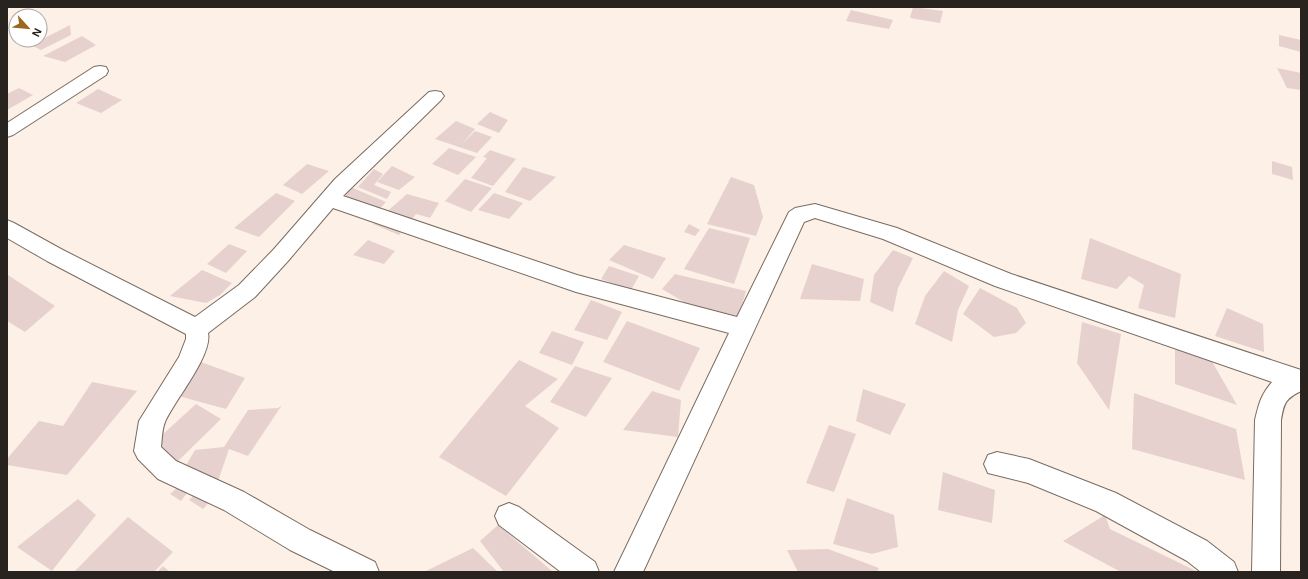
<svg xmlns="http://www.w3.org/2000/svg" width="1308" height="579" font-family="Helvetica,sans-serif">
	<rect width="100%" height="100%" fill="#fdf0e6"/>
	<!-- building -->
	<path fill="#e6d1ce" d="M913,7l30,4 -3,12 -30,-5z
		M851,10l42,10 -4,9 -43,-8z
		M70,25l1,10 -30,15 -10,-5z
		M1279,35l22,5v12l-22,-6z
		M82,36l14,9 -31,17 -22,-6z
		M1277,68l24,5v17l-14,-2z
		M19,88l14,7 -26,15v-16z
		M98,89l24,11 -21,13 -25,-10z
		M490,112l18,8 -9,13 -22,-9z
		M456,121l19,8 -13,15 13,-13 17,6 -15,16 -42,-14z
		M449,148l27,9 -18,18 -26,-11z
		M490,150l26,9 -23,27 -22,-8 16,-20 -4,-1z
		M1272,161l20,6 1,13 -21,-6z
		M307,164l22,7 -27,23 -19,-9z
		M392,166l23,11 -16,13 -22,-8z
		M523,167l33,10 -26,24 -25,-9z
		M374,169l9,5 -9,11 17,7 -4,7 -29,-12z
		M731,177l23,8 9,32 -7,19 -49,-12z
		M465,179l27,9 -21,24 -26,-11z
		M348,186l38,16 -17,18 -39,-17z
		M276,193l19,8 -36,36 -25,-9z
		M494,193l29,10 -14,16 -31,-9z
		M407,194l32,9 -9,15 -14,-4 -17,21 -26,-11z
		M689,224l11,6 -5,6 -11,-4z
		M709,228l41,10 -16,46 -50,-15z
		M1090,238l91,36 -6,44 -37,-10 6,-23 -15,-9 -12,13 -36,-10z
		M368,240l27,11 -11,13 -31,-9z
		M229,244l18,7 -21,22 -19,-9z
		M624,245l42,13 -13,21 -44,-19z
		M893,250l20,8 -15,30 -5,24 -23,-10 4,-27z
		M812,264l52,15 -4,22 -60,-2z
		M609,266l30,10 -8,14 -30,-11z
		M202,270l30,13 -12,12 -14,8 -36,-7z
		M944,271l25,15 -11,24 -6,32 -37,-18 10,-28z
		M675,274l71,17 -7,25 -45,-8 -32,-19z
		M8,275l47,31 -30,26 -18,-11z
		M980,288l37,20 9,15 -10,10 -22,4 -31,-23z
		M591,300l31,12 -15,28 -33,-10z
		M1227,308l36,16 1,28 -49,-16z
		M627,321l73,27 -21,43 -76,-29z
		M1082,322l39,12 -12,76 -32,-47z
		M552,331l32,11 -12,23 -33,-12z
		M1175,347l35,11 27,47 -62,-21z
		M519,360l39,19 -33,27 34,22 -53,68 -67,-39z
		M198,361l47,17 -19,31 -55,-15z
		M575,366l37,12 -26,39 -36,-15z
		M92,382l45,9 -70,84 -60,-10v-6l32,-38 24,5z
		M863,389l43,15 -16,31 -34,-14z
		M652,391l29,9 -3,37 -55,-7z
		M1134,393l102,36 9,51 -113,-31z
		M196,404l25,15 -43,42 -27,-16z
		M282,405l-34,51 -19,-7 -11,32 -37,-7 14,-24 29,-3 24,-37 30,-2z
		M829,425l27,9 -22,58 -28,-9z
		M943,472l52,18 -3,33 -54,-13z
		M186,480l7,5 -12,16 -11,-7z
		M201,488l13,9 -11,12 -14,-9z
		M847,498l47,17 4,32 -26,7 -39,-10z
		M78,499l18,16 -44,56 -35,-24z
		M1105,515l5,14 88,43h-77l-58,-31z
		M128,517l45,35 -19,20h-80z
		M498,525l55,47h-49l-24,-31z
		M473,548l25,24h-74z
		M828,549l51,19 -2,4h-79l-11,-22z
		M163,566l7,6h-13z"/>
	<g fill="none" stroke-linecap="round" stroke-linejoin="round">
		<defs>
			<path id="minor" d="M100,66l6,1 2,4 -2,4 -93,60 -6,2v-14l87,-56z
				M435,91l6,1 3,4 -3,4 -98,96 234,79 160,42 52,-105 6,-4 20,-4 82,24 114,46 290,96v21c-16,8 -17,12 -20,29l-1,152h-28l3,-152c4,-17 6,-25 17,-38l-277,-96 -112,-47 -68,-21 -11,4 -161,350h-29l115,-239 -153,-41 -243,-84 -45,53 -33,36 -47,36c5,22 -34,68 -43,89 -3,7 -3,17 -4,25l15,14 68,31 66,38 65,32 4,10h-44l-45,-22 -66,-40 -66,-31 -20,-20 -4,-8 5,-30 40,-64 7,-18v-5l-139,-73 -40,-23v-18l7,3 47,26 134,68 44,-32 35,-36 61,-70 94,-87z
				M997,452l32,7 87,34 91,48 27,21 4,10h-37l-14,-11 -91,-50 -68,-28 -40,-10 -4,-9 4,-9z
				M509,503l10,4 76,55 4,10h-38l-62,-47 -4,-9 4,-9z"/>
		</defs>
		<!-- minor casing -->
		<use href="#minor" stroke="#796b60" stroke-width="2"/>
		<!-- minor -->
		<use href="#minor" fill="#fff" fill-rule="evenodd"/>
	</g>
	<!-- border -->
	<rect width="1308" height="579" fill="none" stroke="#29231f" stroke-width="16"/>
	<!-- north arrow -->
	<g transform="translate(28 28) rotate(117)"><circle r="19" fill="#ffffff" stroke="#a9a7a5"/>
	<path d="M0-3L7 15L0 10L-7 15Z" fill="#9c661f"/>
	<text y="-6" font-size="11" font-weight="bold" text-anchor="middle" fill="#29231f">N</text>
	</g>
</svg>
